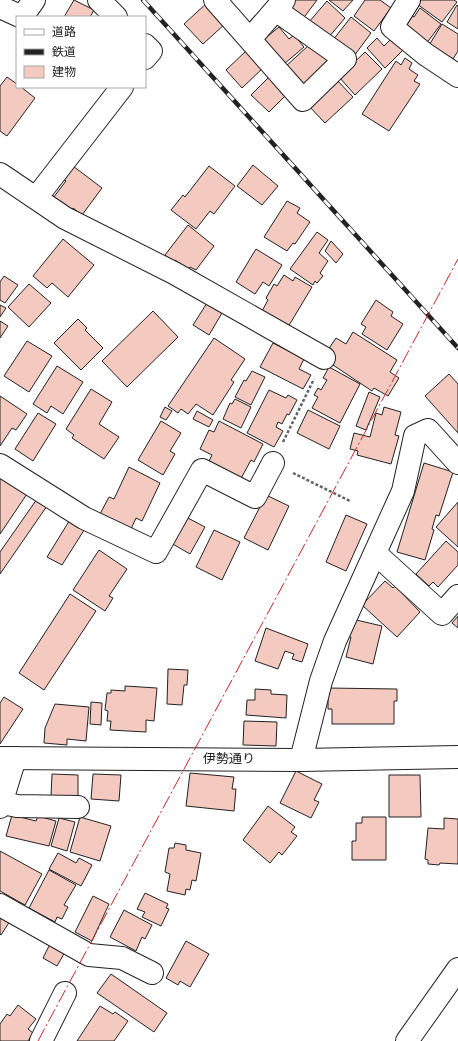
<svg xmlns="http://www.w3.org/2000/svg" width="458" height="1041" font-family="'Source Sans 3','Noto Sans JP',sans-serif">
	<rect width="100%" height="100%" fill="#fff"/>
	<!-- building -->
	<path fill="#f3c9c0" stroke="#222" d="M74,0l20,10 -4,7h-26z
		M293,0h24l-15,20 -15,-11z
		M329,0h24l-10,11z
		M365,0h15l11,8 -17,23 -20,-15z
		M419,0h35l3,2 -15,20 -25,-18z
		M327,1l18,17 -17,20 -19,-16z
		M208,2l18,21 -23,21 -19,-20z
		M457,5l1,1v23l-11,-7z
		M420,8l21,16 -15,20 -25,-18 8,-12 5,3z
		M351,17l20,16 -17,23 -21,-16z
		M442,24l16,10v17l-7,11 -23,-15z
		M279,27l10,12 5,-4 10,12 -20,17 -21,-24z
		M377,38l7,8 8,-8 11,12 -18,18 -18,-20z
		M309,45l25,19 -28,26 -21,-23z
		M246,51l17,17 -21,20 -16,-18z
		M365,52l17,17 -27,26 -16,-18z
		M405,58l7,5 -3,6 9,6 -4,6 6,3 -31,47 -27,-17 34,-53 5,4z
		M7,77l10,7v3h4l14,11 -28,38 -7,-5v-45z
		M269,77l17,18 -17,17 -18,-17z
		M335,78l18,19 -28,26 -18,-19z
		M253,165l25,21 -16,19 -25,-19z
		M73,166l29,22 -20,27 -9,-7 -3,3 -17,-13 13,-17 -3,-2z
		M209,166l26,20 -21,28 -4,-3 -14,18 -25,-19 12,-15 2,2z
		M287,201l13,7 -3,5 13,9 -15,22 -2,-1 -6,8 -23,-14z
		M188,225l26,21 -18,24 -6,-3 -2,3 -13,-10 -2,2 -8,-7z
		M317,232l11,8 -9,13 9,8 -8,12 3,3 -6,7 -2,-2 -2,4 -23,-16z
		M63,239l31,26 -26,32 -16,-14 -5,5 -14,-12z
		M331,241l12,13 -7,9 -11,-12z
		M256,249l26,16 -13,21 -6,-4 -8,12 -19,-12z
		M284,275l9,6 2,-4 17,10 -24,40 -26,-16 6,-11 -2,-2 8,-14 3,2z
		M4,276l14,9 -13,18 -5,-3v-18z
		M29,284l22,19 -22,24 -21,-20z
		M376,300l17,12 -2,4 12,8 -16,26 -25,-16 4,-7 -5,-3z
		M207,303l15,10 -13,22 -16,-10z
		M0,305l6,3 -6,9z
		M153,311l25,26 -51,50 -25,-26z
		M78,319l9,9 -2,2 18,18 -22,22 -27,-27z
		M0,321l8,5 -8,12z
		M353,332l44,28 -7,12 9,6 -11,18 -14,-8 -2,3 -42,-28 5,-8 -7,-5 8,-12 10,6z
		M214,338l31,21 -14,21 3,2 -21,33 -17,-11 -8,10 -7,-5 -3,4 -10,-7z
		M27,341l25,15 -23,36 -25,-16z
		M273,343l31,16 -5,10 12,6 -8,14 -43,-22z
		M57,366l26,16 -20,32 -12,-8 -4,7 -14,-9z
		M329,367l31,17 -20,39 -28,-15 6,-11 -4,-2 4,-7 3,2 6,-10 -4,-2z
		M252,371l13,6 -14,28 -16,-8 9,-17 2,1z
		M449,374l9,10v49l-33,-37z
		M91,389l21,13 -13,22 20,13 -15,22 -32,-21 2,-3 -8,-6z
		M269,390l17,8 2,-3 9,5 -8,15 -2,-1 -5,10 -4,-2 -2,5 7,4 -9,16 -27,-14z
		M369,392l11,5 -14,33 -10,-4z
		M0,396l27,18 -11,16 -4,-2 -12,18z
		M235,399l16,8 -10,21 -18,-9 7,-16 2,1z
		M165,407l7,4 -6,9 -6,-3z
		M384,407l17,5 -6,23 4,1 -8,28 -34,-9 1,-4 -8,-2 4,-16 16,4 6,-24 6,2z
		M308,410l32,16 -11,23 -32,-16z
		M197,411l16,9 -4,7 -16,-8z
		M38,413l18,11 -23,37 -18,-12z
		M161,421l20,12 -11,18 5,3 -12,21 -25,-15z
		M219,421l44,23 -9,18 -3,-2 -12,22 -32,-17 5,-10 -12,-6 9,-19 5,2z
		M424,463l29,9 -14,44 -3,-1 -4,14 2,1 -9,30 -28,-8z
		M129,467l31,16 -18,38 -6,-3 -5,11 -31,-15 9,-17 5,2z
		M3,473l26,18 -29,43v-56z
		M266,495l23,11 -21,44 -24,-12z
		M37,499l10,7 -47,68v-22z
		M458,502v45l-22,-20z
		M346,515l21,9 -21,47 -20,-9z
		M186,517l19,10 -15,27 -19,-11z
		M71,518l15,9 -24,38 -15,-8z
		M214,530l26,12 -18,38 -26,-13z
		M446,541l12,11v13l-20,22 -5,-5 -4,4 -13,-12z
		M99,550l28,19 -18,27 4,2 -8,13 -32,-21z
		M385,581l8,7 2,-2 25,26 -23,25 -35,-32z
		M70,594l26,17 -52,79 -25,-17z
		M458,616v12l-6,-5z
		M352,619l30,7 -9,38 -27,-7 5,-20h-4z
		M266,628l42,16 -6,18 -10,-3 2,-5 -9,-3 -7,18 -23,-8z
		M168,669l20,1 -1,15h-3l-2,20 -15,-1z
		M125,686l32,2 -3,33 -8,-1v12l-36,-2 1,-9h-4l1,-10 -3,-1 2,-17h4v-3l14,1z
		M328,688l69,1v12h-3v23h-62v-15h-4z
		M255,689l16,1v4l16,1 -1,23 -40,-3 1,-15h8z
		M4,697l19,12 -23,35v-41z
		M91,702l11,1 -1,22 -11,-1z
		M55,704l34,3 -3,34 -19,-2v6l-23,-2 1,-15z
		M244,721l33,1 -1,24 -33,-1z
		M296,771l26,13 -8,16 5,2 -8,16 -31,-15z
		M190,773l44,4 -2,12h4l-2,22 -48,-5z
		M52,774l26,1v22l-27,-1z
		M93,774l28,1 -2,26 -28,-2z
		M389,775h31l1,42h-32z
		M268,806l27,21 -4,5 6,4 -15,19 -3,-3 -9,11 -27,-23z
		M12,815l24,6 2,-5 18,5 -7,25 -43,-10z
		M80,817l31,9 -11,35 -30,-9z
		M362,817h24v43h-34v-19h4v-18h6z
		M59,818l16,4 -8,29 -16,-5z
		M444,818l14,1v45l-18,-1 -1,2 -11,-1v-4l-3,-1 3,-31 16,1z
		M175,843l11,2v5l15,3 -5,28 -4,-1 -2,10 -4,-1 -1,6 -18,-4 3,-17 -5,-2 4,-24h5z
		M0,851l42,23 -17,31 -25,-14z
		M58,853l18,10 3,-5 13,7 -11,21 -32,-17z
		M49,870l27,15 -12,20 4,2 -6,12 -5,-2 -2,5 -26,-14z
		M145,893l23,11 -2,4 3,1 -8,17 -19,-9 3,-5 -8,-3z
		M93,896l16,8 -17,37 -17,-9z
		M124,910l28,15 -7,14 -3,-2 -6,14 -26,-14z
		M0,917l10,4 -9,14 -1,-1z
		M186,941l23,13 -19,33 -10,-6 -2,4 -12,-7z
		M50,944l15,8 -8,14 -14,-8z
		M111,974l56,39 -13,19 -57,-39z
		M18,1005l18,14 -8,10 5,4 -5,8h-28v-17l7,-10 3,2z
		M100,1006l13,8 2,-2 13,9 -14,20h-37z"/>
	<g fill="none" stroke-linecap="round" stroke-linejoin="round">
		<defs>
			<path id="minor" d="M99,0l17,17
				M215,0l88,100 42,-41 -68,-48
				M409,0l-17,27 33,27 33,22
				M0,7l22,10 12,-17
				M250,39l34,-39
				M145,45l6,6 -6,7
				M0,174l65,44 109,55 150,85
				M36,198l86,-111
				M0,465l84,53 72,34 46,-82 53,27 18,-34
				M375,553l67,61 16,-18
				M301,760l20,-79 14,-40 68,-150 12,-55 13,-6 30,33
				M3,803l14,3 61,1
				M0,807l15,-49
				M0,905l89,50 33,3 30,15
				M41,1041l24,-48
				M407,1041l51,-72"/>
			<path id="major" d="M0,758l301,2 157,-3"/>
		</defs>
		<!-- minor casing -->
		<use href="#minor" stroke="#222" stroke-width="24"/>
		<!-- major casing -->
		<use href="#major" stroke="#222" stroke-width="24"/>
		<!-- path -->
		<path stroke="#646464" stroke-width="2.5" stroke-dasharray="3 2" stroke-linecap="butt" d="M283,442l31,-63
			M293,473l57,28"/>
		<!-- minor -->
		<use href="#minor" stroke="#fff" stroke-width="22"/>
		<!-- major -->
		<use href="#major" stroke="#fff" stroke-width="22"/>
		<defs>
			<path id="rail" d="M143,0l315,348"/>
		</defs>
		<!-- rail casing -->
		<use href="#rail" stroke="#222" stroke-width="4.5"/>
		<!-- rail -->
		<use href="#rail" stroke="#fff" stroke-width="3" stroke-dasharray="9" stroke-linecap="butt"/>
		<!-- power -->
		<path stroke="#c62828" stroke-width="1" stroke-dasharray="14 3 2 3" stroke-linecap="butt" d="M38,1041l420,-782"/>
	</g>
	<g text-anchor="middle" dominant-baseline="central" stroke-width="3" stroke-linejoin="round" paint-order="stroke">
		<!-- street labels -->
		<g font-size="13" fill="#222" stroke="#fff">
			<text x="229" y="759">伊勢通り</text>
		</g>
	</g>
	<!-- legend -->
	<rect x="16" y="16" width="130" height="72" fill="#ffffff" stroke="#a7a7a7"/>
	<rect x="24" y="29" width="20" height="6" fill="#ffffff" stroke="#a7a7a7"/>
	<text x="52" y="36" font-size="12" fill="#222222">道路</text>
	<rect x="24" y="49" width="20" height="6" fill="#222222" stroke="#a7a7a7"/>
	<text x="52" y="56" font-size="12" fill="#222222">鉄道</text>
	<rect x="24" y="66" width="20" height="12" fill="#f3c9c0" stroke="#a7a7a7"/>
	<text x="52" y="76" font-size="12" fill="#222222">建物</text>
</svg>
